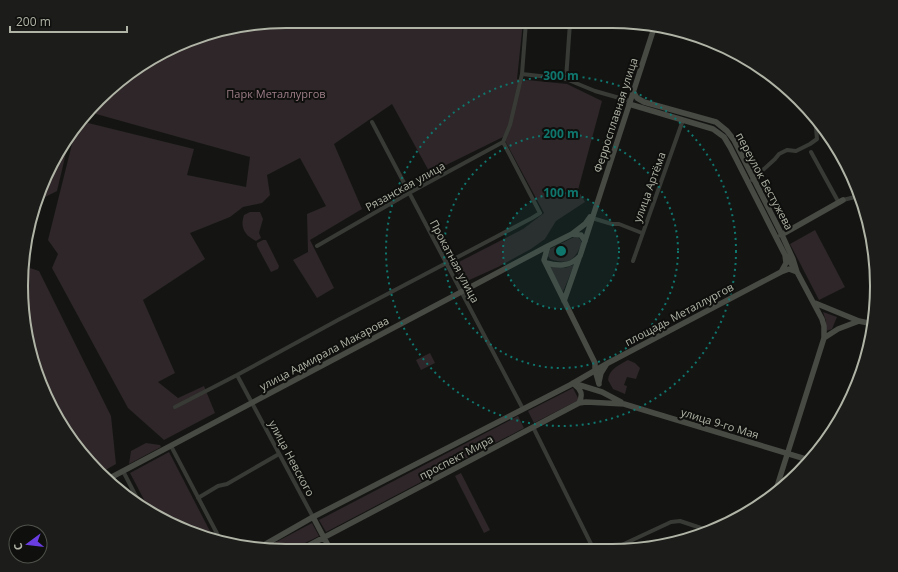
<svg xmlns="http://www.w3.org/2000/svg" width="898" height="572" font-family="'Open Sans',sans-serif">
	<rect width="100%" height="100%" fill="#141513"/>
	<!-- green -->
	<path fill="#2e2628" d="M286,21l237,1 -6,57 50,5 35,17 -24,89 7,12 -29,19 -11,18 -14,10 -33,18 -33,15 -8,-9 -2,-9 68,-35 21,-16 -41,-76 -73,36 -38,-69 -58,40 28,65 -52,31 24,48 -17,10 -24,-38 15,-8 -1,-38 19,-8 -26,-48 -33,17 3,20 -8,8 -19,4 -13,10 -40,16 15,26 -62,41 32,73 -17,9 20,16 26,-12 11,27 -51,27 -36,-32 -76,-140 6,-14 -10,-14 29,-116 3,-3 114,28 -7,26 59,12 4,-30 -161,-45 50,-46 62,-31z
		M70,136l-13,55 -22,11v-1z
		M250,212h10l3,7 -4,14 2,5 -5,3c-12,-6 -16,-14 -12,-26z
		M815,230l30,57 -26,13 -29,-56z
		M576,236l4,3 2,4c-7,16 -12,23 -32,16l-2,-3 2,-7z
		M263,240h3l13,26 -1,3 -7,3 -14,-26v-3z
		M573,265h1l-11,27 -14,-26 16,2z
		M24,266l15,5 72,145 5,48 -14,8 -36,-39 -36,-78 -9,-69z
		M823,312l14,5 -5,12 -6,2v-10z
		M430,353l5,10 -14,7 -5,-10z
		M628,360l7,3 5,5 -4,11 -9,-2 -3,8 3,1 -2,8 -12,-5 -5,-9c1,-11 11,-15 20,-20z
		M573,388l6,12 -45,23 -6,-12z
		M518,416l6,12 -198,104 -7,-12z
		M146,443l14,2 1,2 -32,17 2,-13z
		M169,452l45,87 -30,-8 -34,-20 -20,-38z
		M461,473l29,57 -6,3 -29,-57z
		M312,523l7,13 -26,13h-30z"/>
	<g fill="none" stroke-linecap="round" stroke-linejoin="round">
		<!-- street -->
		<path stroke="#373a35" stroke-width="4" d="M522,74l44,5 29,12 35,10
			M566,79l4,-56
			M372,122l151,287
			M811,152l28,51
			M752,180l23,-21 4,-5 8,-4 9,1 14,-7 7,-5 -2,-22
			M843,200l16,-4 2,1
			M592,218l20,6h7l23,9
			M317,246l92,-53 94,-51
			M633,261l50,-141
			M237,375l76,142
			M175,407l62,-32 101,-55 194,-102 8,-5 -37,-71 7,-17 12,-51 4,-52
			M533,427l61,123
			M171,446l50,95
			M123,471l18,35
			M198,498l20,-12 9,-2 52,-30
			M611,550l60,-28 9,-1 30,10"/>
		<!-- secondary -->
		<path stroke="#474943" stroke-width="5.5" d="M633,91l4,7 7,4 72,20 11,9 7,9 48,95 11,24 4,13
			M629,104l84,25 11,8 6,10 55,108 1,8 -5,9
			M572,234l13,-10 5,-7
			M781,235l62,-35
			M585,241l-4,-6 -9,-1 -24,12 -4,14 51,103v7l4,14
			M546,263c12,3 24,4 34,-7l75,-231
			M564,301l15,-43
			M815,303l44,18 14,3
			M824,338l14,-9 21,-8
			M599,382l2,-9 5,-8
			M573,383l29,9 19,10
			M575,385c7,5 8,10 4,18
			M108,479l440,-233
			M774,496l50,-158v-12l-2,-7 -25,-47 -12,-17
			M313,517l17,32
			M257,549l56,-32 257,-132 38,-22 173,-91 8,-3 8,3
			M302,549l277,-146 7,-1 38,2 185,56"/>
	</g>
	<!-- distance rings -->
	<circle cx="561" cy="251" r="58" fill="#0f766e" fill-opacity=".12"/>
	<g fill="none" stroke="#0f766e" stroke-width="2" stroke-dasharray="2 4">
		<circle cx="561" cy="251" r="58"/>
		<circle cx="561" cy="251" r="117"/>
		<circle cx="561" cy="251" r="175"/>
	</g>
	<g text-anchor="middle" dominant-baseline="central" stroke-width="4" stroke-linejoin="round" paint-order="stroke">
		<!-- park labels -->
		<g font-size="11" fill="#9e7e89" stroke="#0f100e">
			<text x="276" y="93">Парк Металлургов</text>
		</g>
		<!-- street labels -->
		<g font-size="11" fill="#b0b4a6" stroke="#0f100e">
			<text transform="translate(615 115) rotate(-72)">Ферросплавная улица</text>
			<text transform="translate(765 181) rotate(62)">переулок Бестужева</text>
			<text transform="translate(405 186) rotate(-29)">Рязанская улица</text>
			<text transform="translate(649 187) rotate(-70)">улица Артёма</text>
			<text transform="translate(455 261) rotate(62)">Прокатная улица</text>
			<text transform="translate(679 314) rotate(-28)">площадь Металлургов</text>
			<text transform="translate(324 353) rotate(-28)">улица Адмирала Макарова</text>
			<text transform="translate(720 423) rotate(17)">улица 9-го Мая</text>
			<text transform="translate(456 457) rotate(-28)">проспект Мира</text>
			<text transform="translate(292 458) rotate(62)">улица Невского</text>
		</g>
	</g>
	<!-- crop -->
	<path d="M0 0H898V572H0ZM286 28H612A258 258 0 0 1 870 286V286A258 258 0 0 1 612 544H286A258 258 0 0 1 28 286V286A258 258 0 0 1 286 28Z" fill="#1c1d1a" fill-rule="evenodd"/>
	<path fill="none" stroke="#b0b4a6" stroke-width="2" d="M286 28H612A258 258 0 0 1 870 286V286A258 258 0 0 1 612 544H286A258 258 0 0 1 28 286V286A258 258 0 0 1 286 28Z"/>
	<circle cx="561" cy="251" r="6" fill="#0f766e" stroke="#0f100e" stroke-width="2"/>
	<g font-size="12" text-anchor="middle" font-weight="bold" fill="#0f766e" stroke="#0f100e" stroke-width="4" stroke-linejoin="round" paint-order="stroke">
		<text x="561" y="80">300 m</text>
		<text x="561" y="138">200 m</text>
		<text x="561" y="197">100 m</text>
	</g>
	<!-- north arrow -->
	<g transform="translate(28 544) rotate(255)"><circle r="19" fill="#0f100e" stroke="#4f524b"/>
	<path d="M0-3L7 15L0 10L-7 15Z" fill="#6a3de3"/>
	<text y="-6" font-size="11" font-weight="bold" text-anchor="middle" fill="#b0b4a6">С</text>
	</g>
	<!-- scale -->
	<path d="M10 26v6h117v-6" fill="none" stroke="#b0b4a6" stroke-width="2"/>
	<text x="16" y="26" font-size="12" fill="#b0b4a6" stroke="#0f100e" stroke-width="3" paint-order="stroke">200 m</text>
</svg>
